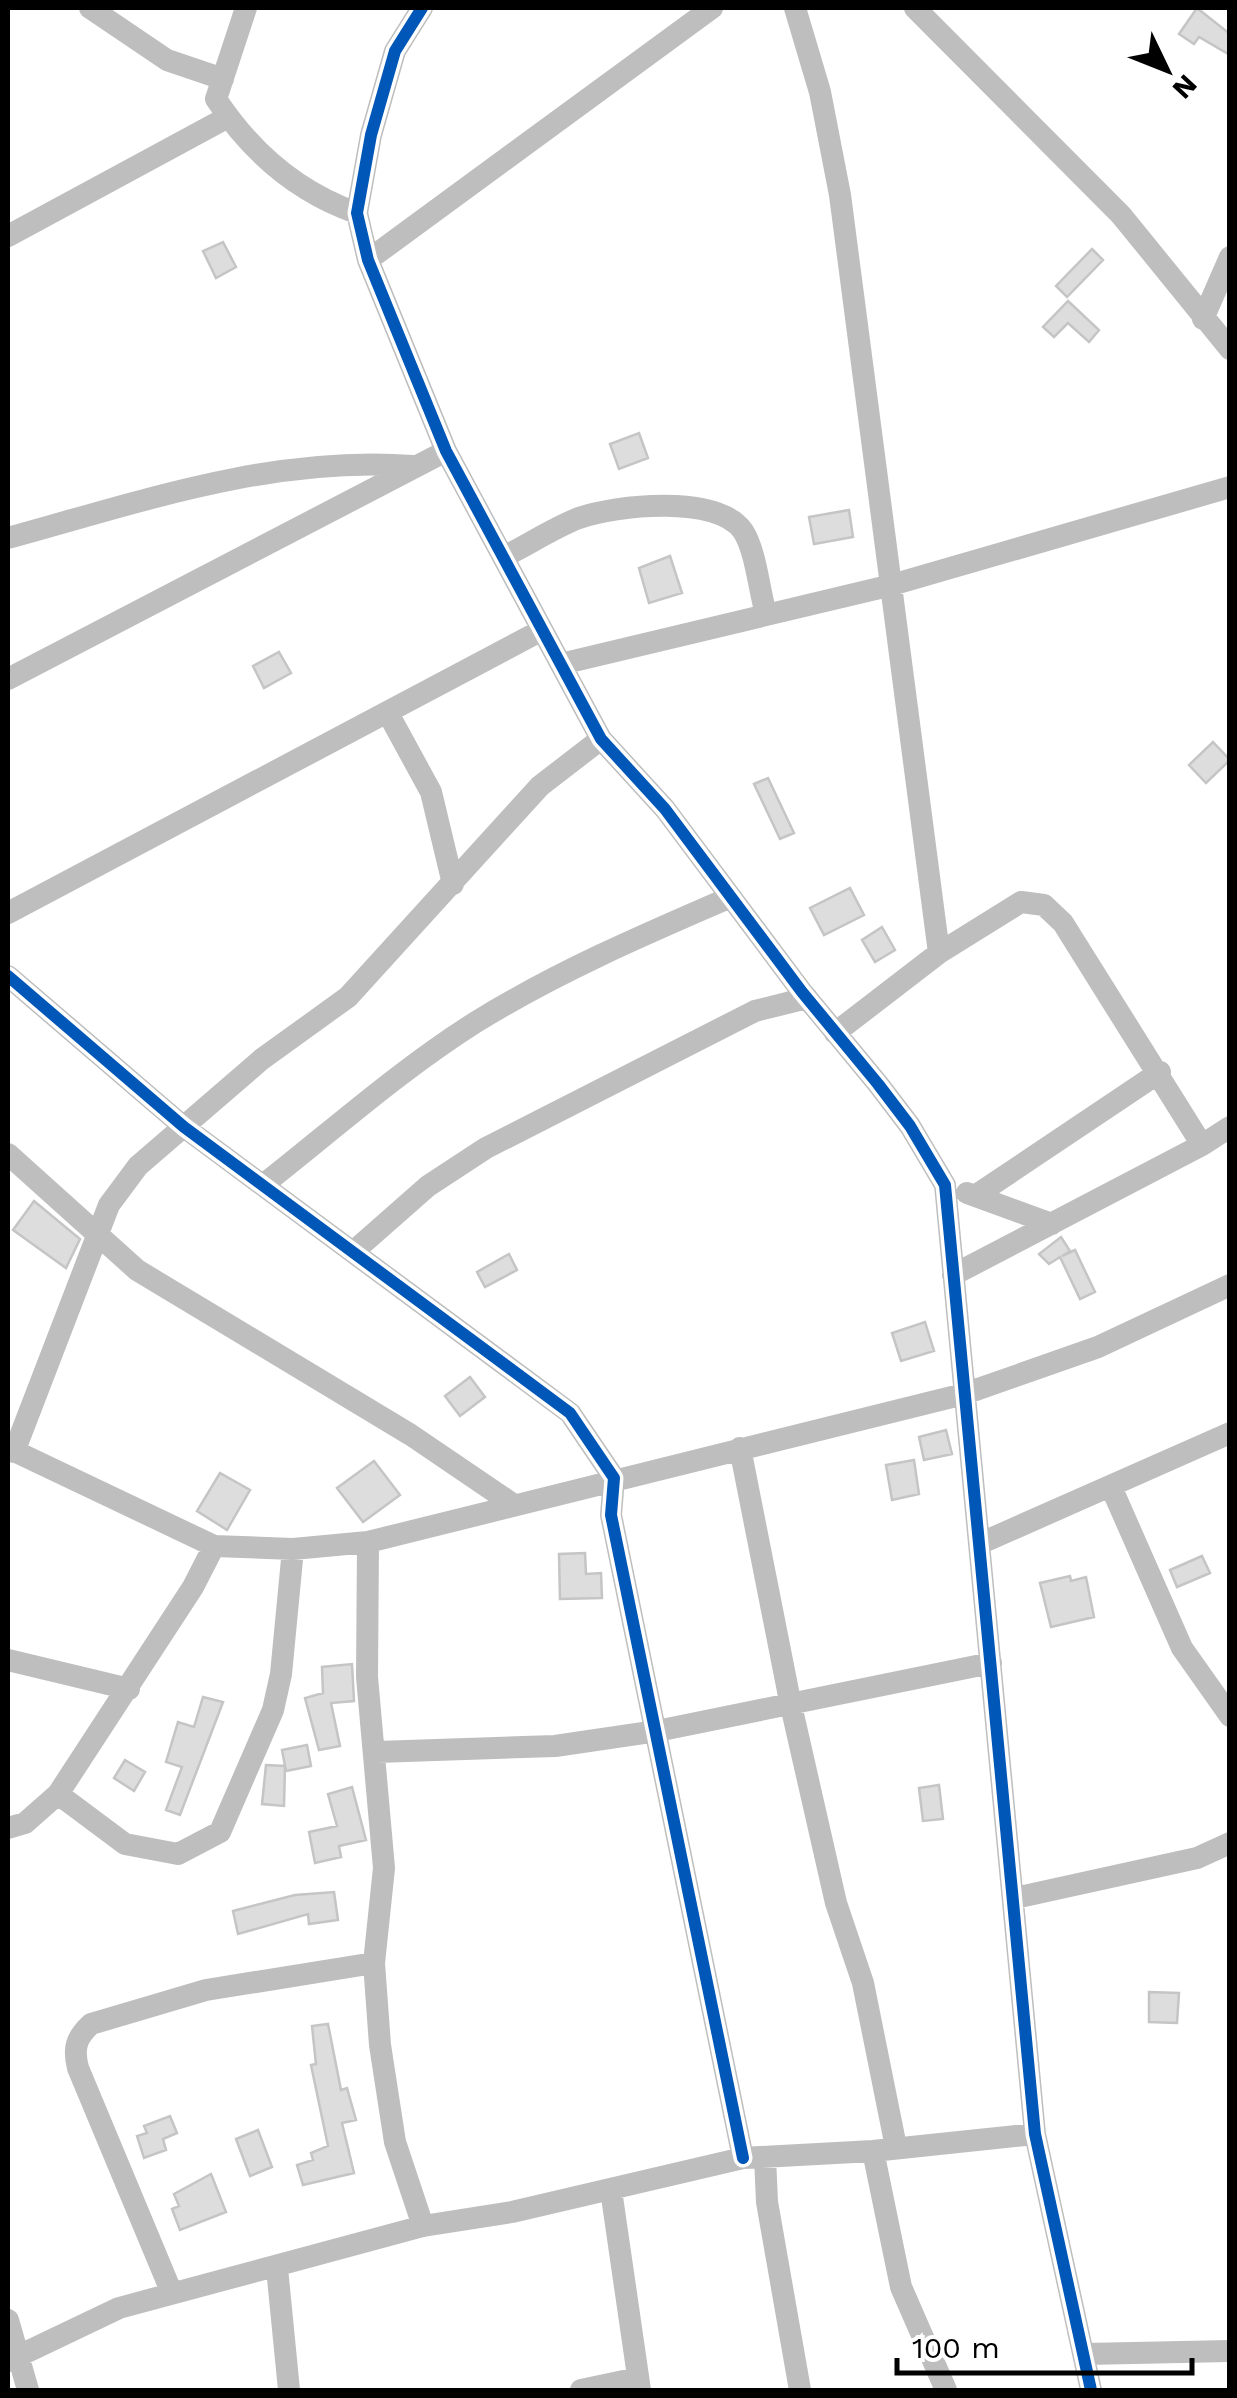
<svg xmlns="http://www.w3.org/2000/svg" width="1237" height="2398" font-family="'Work Sans',sans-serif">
	<rect width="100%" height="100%" fill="#fff"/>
	<!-- building -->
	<path fill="#ddd" stroke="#c5c5c5" stroke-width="2.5" d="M1197,8l33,26v21l-31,-18 -5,7 -15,-10z
		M223,242l13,25 -20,11 -13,-27z
		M1092,249l11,11 -36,37 -11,-11z
		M1068,301l31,29 -10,12 -21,-19 -14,14 -11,-10z
		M639,433l9,25 -29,11 -9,-25z
		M849,510l4,27 -39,7 -5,-27z
		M670,556l12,37 -33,10 -10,-35z
		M279,652l12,21 -27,15 -11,-22z
		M1213,742l17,18 -24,23 -17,-18z
		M768,778l26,55 -14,6 -26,-55z
		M850,888l14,27 -40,20 -14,-27z
		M882,927l13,23 -20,12 -13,-22z
		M34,1201l46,38 -14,29 -53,-38z
		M1061,1237l9,14 -8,5 13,-6 20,42 -15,7 -20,-42 -11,7 -10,-10z
		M509,1254l8,16 -32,17 -8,-15z
		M925,1322l9,29 -33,10 -9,-28z
		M470,1377l15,20 -25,19 -15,-20z
		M946,1430l6,24 -28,6 -5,-23z
		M914,1460l5,34 -27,6 -6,-35z
		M374,1461l26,34 -37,27 -26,-34z
		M220,1473l30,17 -23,40 -30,-19z
		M585,1553l1,21 15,-1 1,25 -42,1 -1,-45z
		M1202,1556l8,17 -33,14 -7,-17z
		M1070,1576l1,5 15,-4 8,40 -43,10 -11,-44z
		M352,1664l2,37 -23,2 9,43 -21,4 -14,-52 18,-5 -1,-26z
		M203,1697l20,5 -43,113 -14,-5 16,-43 -16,-5 12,-40 16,5z
		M307,1745l4,21 -25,5 -4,-21z
		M125,1760l20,12 -11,19 -20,-13z
		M266,1765l19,1 -1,40 -22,-2z
		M939,1785l4,34 -20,2 -4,-33z
		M352,1787l14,53 -27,6 2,11 -26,6 -6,-31 28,-6 -9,-32z
		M334,1892l4,28 -29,4 -1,-10 -70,20 -5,-23 62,-16z
		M1149,1992l30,1 -2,30 -28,-1z
		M328,2024l13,66 6,-2 9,32 -14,3 12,50 -51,12 -6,-20 16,-5 -2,-7 17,-7 -17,-81 5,-1 -4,-38z
		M170,2116l7,17 -14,6 3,11 -22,8 -7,-22 10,-3 -3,-7z
		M258,2130l14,37 -22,9 -14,-37z
		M211,2174l15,38 -46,18 -8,-21 7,-3 -5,-12z"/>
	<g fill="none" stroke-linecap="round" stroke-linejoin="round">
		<!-- minor -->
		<path stroke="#bebebe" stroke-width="22" d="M90,8l77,52 56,19
			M246,8l-30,91c35,53 81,93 141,114
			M422,8l-27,43 -24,84 -14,78 11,47 78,191 155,288 64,70 137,183 76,92 32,42 35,59 90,949 56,256
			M795,8l25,84 20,103 99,758
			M915,8l206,207 109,134
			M8,236l220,-119
			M368,260l344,-252
			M1203,319l27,-62
			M8,538c131,-36 267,-83 405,-72
			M503,557c25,-12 50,-29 76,-39 37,-13 138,-24 164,13 13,20 16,59 23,83
			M561,664l327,-78 342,-99
			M8,679l438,-228
			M389,715l42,77 22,92
			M8,913l534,-283
			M8,976l176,151 386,286 44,65 -3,37 132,643
			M835,1033l104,-80 82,-51 23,3 19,18 139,222 -249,130
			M1202,1145l28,-18
			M8,1154l129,116 274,165 103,70
			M263,1185c70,-55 137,-115 213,-163 81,-50 167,-87 255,-125
			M967,1193l85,31
			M975,1196l185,-124
			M353,1252l75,-66 58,-38 269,-137 52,-13
			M8,1448l206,98 79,3 75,-7 596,-148 134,-47 132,-62
			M740,1448l50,253 46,202 27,80 33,164
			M14,1452l95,-247 29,-39 124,-107 86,-62 192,-211 61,-47
			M1112,1489l70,159 48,68
			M368,1542l-1,135 17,191 -10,95 6,82 15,97 28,84
			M979,1544l251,-111
			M8,1660l121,29
			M377,1752l178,-6 102,-15 334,-68
			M58,1794l67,50 53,10 42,-22 53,-122 8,-36 12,-125
			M8,1828l17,-5 33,-29 135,-207 21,-41
			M1015,1898l182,-40 33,-15
			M873,2151l28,136 45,103
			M765,2157l2,45 33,188
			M611,2190l29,200
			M277,2268l12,122
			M171,2291l-93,-223c-5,-20 -2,-30 13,-44l115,-34 168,-27
			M8,2320l20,70
			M1085,2354l145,-3
			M8,2361l111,-53 304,-82 89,-14 231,-54 130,-7 162,-17
			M581,2390l57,-12"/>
		<defs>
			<path id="cycleway" d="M422,8l-27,43 -24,84 -14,78 11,47 78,191 155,288 64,70 137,183 76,92 32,42 35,59 90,949 56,256
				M8,976l176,151 386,286 44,65 -3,37 132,643"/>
		</defs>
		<!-- cycleway casing -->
		<use href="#cycleway" stroke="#fff" stroke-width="19"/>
		<!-- cycleway -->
		<use href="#cycleway" stroke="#0057b8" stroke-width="12"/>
	</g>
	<!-- border -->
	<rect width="1237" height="2398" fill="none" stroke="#000000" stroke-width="20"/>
	<!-- north arrow -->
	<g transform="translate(1167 70) rotate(133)" stroke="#ffffff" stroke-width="8" paint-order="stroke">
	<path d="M0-8L18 38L0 25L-18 38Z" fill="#000000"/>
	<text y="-15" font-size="28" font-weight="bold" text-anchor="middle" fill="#000000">N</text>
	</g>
	<!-- scale -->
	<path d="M897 2358v15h295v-15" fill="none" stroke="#000000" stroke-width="5"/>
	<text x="912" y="2358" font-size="30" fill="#000000" stroke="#ffffff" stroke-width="8" paint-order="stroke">100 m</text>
</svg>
